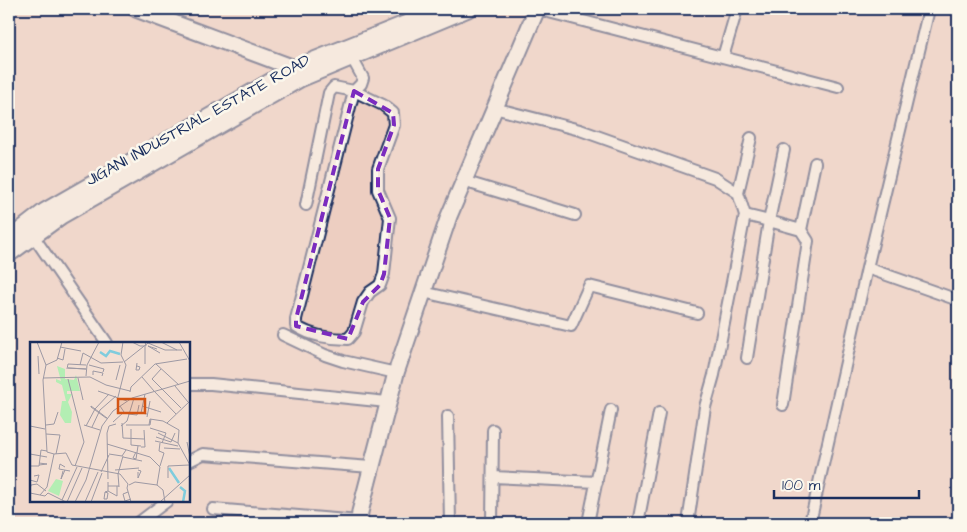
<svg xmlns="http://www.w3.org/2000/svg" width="967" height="532" font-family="'Architects Daughter',sans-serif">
	<rect width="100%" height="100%" fill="#f3dfd3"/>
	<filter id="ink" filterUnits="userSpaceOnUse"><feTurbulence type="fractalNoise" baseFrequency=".02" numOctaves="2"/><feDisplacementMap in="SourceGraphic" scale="10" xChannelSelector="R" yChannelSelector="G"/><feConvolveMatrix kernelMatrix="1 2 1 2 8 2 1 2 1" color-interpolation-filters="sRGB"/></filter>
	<g filter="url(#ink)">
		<!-- built -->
		<path fill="#edcec1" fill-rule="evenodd" d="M9,9h949v514h-949zM31,343h158v158h-158z"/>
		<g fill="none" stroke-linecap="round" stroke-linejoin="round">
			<defs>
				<path id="street" d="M537,9l301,78
					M723,57l14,-48
					M494,108l86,22 135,48 23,15 7,22 -31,160 -9,32 -17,116
					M463,181l112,34
					M738,193l13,-55
					M306,205l23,-112 5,-6 20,4 -58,228v7c14,10 36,13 52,13l6,-7 9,-30 7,-10 10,-7 4,-11 6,-56 -12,-28v-21l16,-44 -1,-12 -10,-8 -29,-14 7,-7 2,-6 -11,-20
					M745,215l24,6 -22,137
					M801,230l14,-67
					M34,237l73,106
					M867,268l91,32
					M423,292l148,34 18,-40 108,27
					M283,335l42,20 18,6 53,12
					M189,384h22l176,18
					M783,405l25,-164 -7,-11 -32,-9 15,-71
					M448,416l2,107
					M189,461l14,-7 168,13
					M493,477l104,5
					M213,509l146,12
					M138,523l29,-22
					M492,523l1,-93
					M588,523l23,-113
					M638,523l21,-110
					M810,523l57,-255 62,-259"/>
				<path id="secondary" d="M136,9l158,59 3,6
					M9,239l36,-28 249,-143 148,-59
					M9,254l52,-38 239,-137 168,-70
					M359,523l1,-11 36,-139 53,-157 88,-207"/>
			</defs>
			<!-- street casing -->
			<use href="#street" stroke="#1b2f5e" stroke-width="14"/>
			<!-- secondary casing -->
			<use href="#secondary" stroke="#1b2f5e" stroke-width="19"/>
			<!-- street -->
			<use href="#street" stroke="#fbf7ec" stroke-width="10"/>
			<!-- secondary -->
			<use href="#secondary" stroke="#fbf7ec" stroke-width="15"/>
		</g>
	</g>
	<!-- marked area -->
	<path d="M0 0H967V532H0ZM354,91l39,22 1,12 -16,44v21l12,28 -6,56 -4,11 -17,17 -15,37 -52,-13v-7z" fill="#f3dfd3" fill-opacity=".55" fill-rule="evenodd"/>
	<path fill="none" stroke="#7b2cbf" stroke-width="4" stroke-dasharray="10 6" stroke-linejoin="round" d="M354,91l39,22 1,12 -16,44v21l12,28 -6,56 -4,11 -17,17 -15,37 -52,-13v-7z"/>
	<g text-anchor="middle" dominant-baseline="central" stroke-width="5" stroke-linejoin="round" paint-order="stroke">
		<!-- street labels -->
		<g font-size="16" fill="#1b2f5e" stroke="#fbf7ec">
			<text transform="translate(198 120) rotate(-29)">JIGANI INDUSTRIAL ESTATE ROAD</text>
		</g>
	</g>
	<!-- overview -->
	<g transform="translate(30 342)">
		<rect width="160" height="160" fill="#f3dfd3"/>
		<path d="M27,24l8,3v10l9,1 2,-5 4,16h-13v3h5l-4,8 4,10 -1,11h-6l-5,-8 2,-14h4l-4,-16 -6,-3v-3l5,2zM26,137l7,2 -4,15 -11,-5z" fill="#b3eeb3"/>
		<path fill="none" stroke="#7fccdd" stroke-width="2.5" d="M70,10l6,4 4,-5 10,3M139,126l10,15M150,145l5,4 -2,11"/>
		<path fill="none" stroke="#9d99a4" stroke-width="1" d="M7,0l9,23M102,0l8,4h6l-1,-4M131,0l16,8M149,0l11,19M30,5l21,4M127,7l-9,-3 12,7M8,14l1,18M27,16l6,2 2,-11M94,20l24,-19 17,7h17M115,22v-17M126,22l23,21M50,23l3,-12 18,10 22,-1M59,23l15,4 -1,3M107,24l3,1 -1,3h-3l1,-7M37,27l1,-5 18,1M56,27l-18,-1 18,1M131,27l-9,10 29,29M63,33v-4l10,2 -1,3M56,34l1,-11 12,-23M112,35l12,14M13,36l47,-1 16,8 24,6M48,36l5,22M38,37l16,63 -9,24M86,38l4,-15M145,44l13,16M68,49l29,10M124,49l22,23M100,50l1,-5 24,-23 32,-5M115,52l-4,19 6,1M88,55l8,-32 -5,-10 2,-13M112,64l19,6M61,65v-1l16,12h-1zM98,72l9,1 2,-10M117,75l3,-16M83,80l11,-10 -4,-6M92,81l1,15 21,1M137,81l23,-22M16,83l8,-1 4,-12M54,83l16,5M96,83h24l1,-6M119,83l1,-6 13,2 16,9 -1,13 12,22M0,84l15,3M56,84l9,-17 14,-15M91,84l6,-5 7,-23M62,85l8,-17 16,-14M120,86l16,5 -4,10M101,87v16l10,1M128,91l20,10M16,92l14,1 -4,19M126,95l15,5 4,-9M125,99l23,5M157,100l3,15M77,102l43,13 10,10 -3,18M111,105h4l-1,-17M134,106l16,1M106,110l-3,6 3,1 2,-13M0,112l17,3M24,112l12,-1 6,12 48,9 8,10 -1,4 4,14M79,112l13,2 4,-6M93,115l19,4M9,123l8,-1 -8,-1M0,124h9l2,-16 6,1M130,124l4,-13 -5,-2 1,-8M35,125l-5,-3 -1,5 11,2M85,128l24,-2M108,128l3,1 -3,7v-6M33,129l-2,8 4,-9M71,130l8,-17M138,136v-12l21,-1M78,137l-1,-46 2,-7 7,-2M0,138l7,2 2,-7 -5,1M78,140v4h11M99,143l6,-3 22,3 6,5 2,12M78,144v5l9,5v-10M89,145l-1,-13 5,-18M0,147l1,-4 6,-1 9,7M75,150l3,1 -1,6h-3l1,-7 3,-1M98,150l-5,2 2,7 6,-2M0,151l15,3 3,-3 18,9M10,153l7,-8 7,-33 -7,-2 -4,-72 3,-15 11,-5 5,-18M32,158l15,-33M37,160l15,-34M45,160l11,-22 16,-54 11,-15 19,-13 58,-17M55,160l13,-30M61,160l11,-29M130,160l30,-27"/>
		<path fill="#d45514" fill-opacity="0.15" stroke="#d45514" stroke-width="2.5" d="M88,57h27v14h-27z"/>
		<rect width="160" height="160" fill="none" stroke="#1b2f5e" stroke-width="2.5"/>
	</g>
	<!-- margin -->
	<rect width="967" height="532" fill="none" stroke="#fbf7ec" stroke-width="30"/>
	<rect x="15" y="15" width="937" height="502" fill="none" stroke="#1b2f5e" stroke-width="2" filter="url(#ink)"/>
	<!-- scale -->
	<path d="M774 490v8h145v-8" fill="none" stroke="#1b2f5e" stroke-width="2.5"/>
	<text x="782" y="490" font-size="15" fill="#1b2f5e" stroke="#fbf7ec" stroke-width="4" paint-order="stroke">100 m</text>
</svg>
